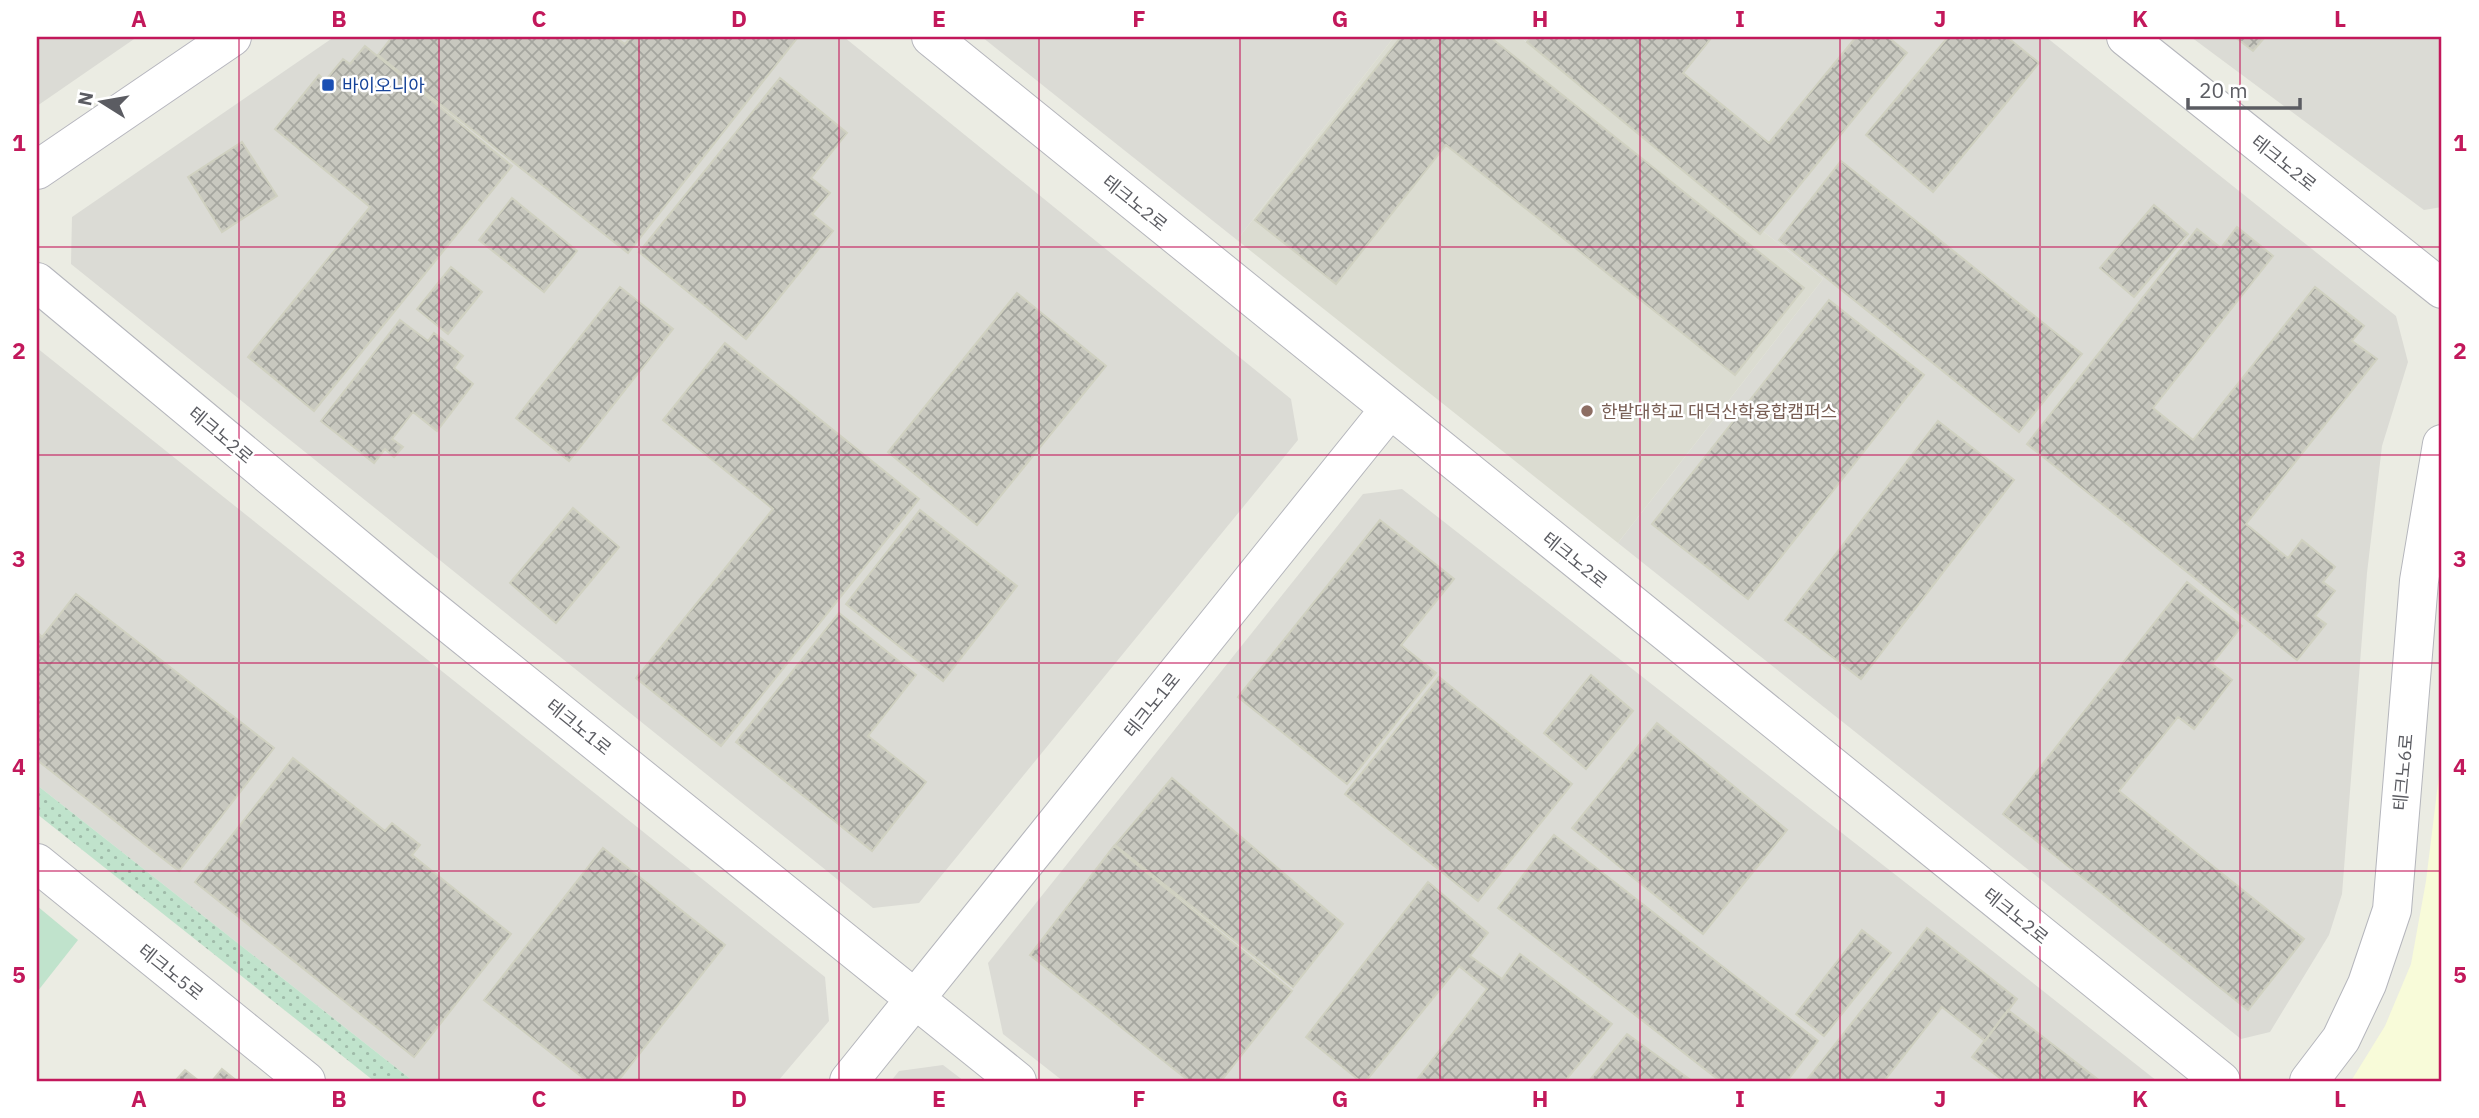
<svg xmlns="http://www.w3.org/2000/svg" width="2479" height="1118" font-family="'IBM Plex Sans','Noto Sans KR',sans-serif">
	<defs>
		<pattern id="grass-dots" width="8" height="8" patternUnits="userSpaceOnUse" patternTransform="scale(1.75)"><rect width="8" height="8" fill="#c0e3cc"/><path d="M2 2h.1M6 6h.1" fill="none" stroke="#9fbba9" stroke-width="1.8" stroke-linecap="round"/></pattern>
		<pattern id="building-cross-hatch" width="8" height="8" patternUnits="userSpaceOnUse" patternTransform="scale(1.75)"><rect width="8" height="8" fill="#c8c8bf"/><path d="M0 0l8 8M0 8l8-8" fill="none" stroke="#a5a69f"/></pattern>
	</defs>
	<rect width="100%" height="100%" fill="#ebece3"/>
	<!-- commercial -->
	<path fill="#f8fbd9" d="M2442,751v330h-91l34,-55 26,-62 15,-83z"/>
	<!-- industrial -->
	<path fill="#dbdbd5" d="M37,37h100l-100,69z
		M334,37h510l447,362 7,41 -379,463 -46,5 -802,-644 1,-47z
		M982,37h412l-157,203z
		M1520,37h526l350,279 12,46 -26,84 -15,127 -25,321 -13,41 -59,97 -29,7 -623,-496 205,-264z
		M2191,37h251v170l-18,3z
		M37,348l788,629 4,44 -51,60h-365l-376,-296z
		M1402,489l536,419 219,173h-1094l-60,-47 -15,-71 375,-469z
		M943,1065l21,16h-73l8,-10z"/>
	<!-- education -->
	<path fill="#dbdcd1" d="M1394,37h126l303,242 -205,264 -381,-303z"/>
	<!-- grass -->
	<path fill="url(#grass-dots)" d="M37,785l376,296h-39l-337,-267z"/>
	<!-- park -->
	<path fill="#c0e3cc" d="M37,906l41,34 -41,52z"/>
	<!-- building -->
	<path fill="url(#building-cross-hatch)" stroke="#d0d1c1" stroke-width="2" d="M392,37h223l10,7 6,-7h167l-170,216 -250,-198z
		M1401,37h89l314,251 -69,87 -289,-230 -110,139 -81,-64z
		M1531,37h181l-29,36 86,70 87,-106h32l19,16 -147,181 -233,-192z
		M1948,37h59l32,26 -106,129 -67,-57z
		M2235,37h30l-12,14z
		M365,46l147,120 -198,245 -66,-54 122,-150 -95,-78 44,-54 6,6 18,-22 7,5z
		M780,78l67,55 -36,45 19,15 -18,21 21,17 -87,108 -107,-87z
		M242,142l35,54 -55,36 -34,-55z
		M1841,161l241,193 -63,78 -240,-192z
		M512,198l65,53 -33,41 -65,-52z
		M2154,205l34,29 -54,63 -34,-29z
		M2237,227l36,29 -120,152 40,32 122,-153 49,39 -12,15 25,18 -131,165 42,34 14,-18 33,27 -12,15 12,9 -20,25 11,8 -29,36 -270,-216 170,-215 24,19z
		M451,267l31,25 -34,42 -31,-25z
		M620,287l53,42 -104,132 -53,-43z
		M1017,293l89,73 -129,159 -89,-73z
		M1829,300l95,75 -176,224 -96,-75z
		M400,320l28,21 6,-8 29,23 -9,12 19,16 -36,47 -24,-19 -21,27 11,8 -9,10 -9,-8 -11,14 -53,-42z
		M725,343l194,156 -198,247 -85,-68 137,-169 -110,-89z
		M1938,421l76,59 -153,199 -76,-59z
		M573,508l46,39 -63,76 -46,-40z
		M920,510l97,76 -74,95 -97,-77z
		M1380,520l74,59 -53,66 35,28 -89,111 -109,-87z
		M2187,582l55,44 -30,38 20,16 -38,49 -16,-12 -59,74 185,148 -56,71 -245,-196z
		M76,594l198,154 -95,123 -142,-111v-128l5,5z
		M839,613l77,62 -48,61 58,46 -54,69 -136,-109z
		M1591,675l42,36 -47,58 -42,-36z
		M1439,677l133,107 -94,117 -133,-107z
		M1657,723l130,107 -84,104 -131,-106z
		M293,758l92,73 7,-8 28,22 -8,10 99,79 -97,123 -219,-175z
		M1172,778l171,146 -50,63 -178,-142z
		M1554,835l264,206 -31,40h-67l-222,-173z
		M1114,846l178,145 -71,90h-32l-159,-126z
		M603,848l122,97 -107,136h-31l-103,-81z
		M1428,882l60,51 -18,23 32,23 18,-25 92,70 -47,57h-149l71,-92 -28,-23 -93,115h-6l-54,-44z
		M1927,928l90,71 -32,42 -43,-34 -58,74h-78z
		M1862,930l29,23 -67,83 -28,-22z
		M2008,1010l92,71h-96l-32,-24z
		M1627,1034l65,47h-103z
		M222,1069l15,12h-25z
		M185,1070l14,11h-24z"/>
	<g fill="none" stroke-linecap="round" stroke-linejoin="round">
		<defs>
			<path id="street" d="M931,37l1290,1044
				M2126,37l316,252
				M37,282l368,306 612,493
				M37,863l269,218
				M849,1081l540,-671
				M2309,1081l32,-42 26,-55 25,-74 27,-329 23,-137"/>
			<path id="secondary" d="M37,170l195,-133"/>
		</defs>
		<!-- street casing -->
		<use href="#street" stroke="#b5b6bc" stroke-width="40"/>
		<!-- secondary casing -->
		<use href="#secondary" stroke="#b6b6be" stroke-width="40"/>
		<!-- street -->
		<use href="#street" stroke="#fff" stroke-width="38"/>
		<!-- secondary -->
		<use href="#secondary" stroke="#fff" stroke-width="38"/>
	</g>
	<!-- grid -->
	<path fill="none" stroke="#c2185b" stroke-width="2" stroke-opacity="0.55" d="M239,37v1044M439,37v1044M639,37v1044M839,37v1044M1039,37v1044M1240,37v1044M1440,37v1044M1640,37v1044M1840,37v1044M2040,37v1044M2240,37v1044M37,247h2405M37,455h2405M37,663h2405M37,871h2405"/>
	<!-- markers -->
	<rect fill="#1a4fb4" stroke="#fff" stroke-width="2.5" x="321" y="78" width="14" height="14" rx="3.5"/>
	<circle fill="#8d6e63" stroke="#fff" stroke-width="2.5" cx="1587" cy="411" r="7"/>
	<g text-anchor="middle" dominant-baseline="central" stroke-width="5" stroke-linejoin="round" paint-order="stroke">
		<!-- transit labels -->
		<g font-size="18" fill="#164399" stroke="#fff" text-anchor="start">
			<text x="342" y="85">바이오니아</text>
		</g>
		<!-- street labels -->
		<g font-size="18" fill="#5b5c62" stroke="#fff">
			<text transform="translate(2284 163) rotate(39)">테크노2로</text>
			<text transform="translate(1135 203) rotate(39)">테크노2로</text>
			<text transform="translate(221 435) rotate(40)">테크노2로</text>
			<text transform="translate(1575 560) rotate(39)">테크노2로</text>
			<text transform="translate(1152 705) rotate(-51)">테크노1로</text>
			<text transform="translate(579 727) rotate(39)">테크노1로</text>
			<text transform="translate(2403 772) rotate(-85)">테크노6로</text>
			<text transform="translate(2016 916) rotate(39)">테크노2로</text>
			<text transform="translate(171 972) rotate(39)">테크노5로</text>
		</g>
		<!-- education labels -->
		<g font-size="18" fill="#785e54" stroke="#fff" text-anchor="start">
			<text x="1601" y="411">한밭대학교 대덕산학융합캠퍼스</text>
		</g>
	</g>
	<!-- border -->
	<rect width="2479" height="1118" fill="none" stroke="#ffffff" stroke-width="77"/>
	<!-- north arrow -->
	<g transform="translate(102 102) rotate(281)" stroke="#ffffff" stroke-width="5" paint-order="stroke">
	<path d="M0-5L12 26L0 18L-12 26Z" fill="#5b5c62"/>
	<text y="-10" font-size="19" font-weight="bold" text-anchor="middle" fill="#5b5c62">N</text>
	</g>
	<!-- scale -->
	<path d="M2188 98v10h112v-10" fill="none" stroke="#5b5c62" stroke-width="3.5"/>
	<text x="2199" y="98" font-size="21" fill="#5b5c62" stroke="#ffffff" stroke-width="5" paint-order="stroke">20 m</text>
	<rect x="38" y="38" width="2402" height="1042" fill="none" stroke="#c2185b" stroke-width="2.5"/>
	<g font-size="23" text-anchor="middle" font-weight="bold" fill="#c2185b">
		<text x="139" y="27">A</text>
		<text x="339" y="27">B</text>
		<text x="539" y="27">C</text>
		<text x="739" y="27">D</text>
		<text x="939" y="27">E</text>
		<text x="1139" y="27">F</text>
		<text x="1340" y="27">G</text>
		<text x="1540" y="27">H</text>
		<text x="1740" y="27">I</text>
		<text x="1940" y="27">J</text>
		<text x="2140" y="27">K</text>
		<text x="2340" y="27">L</text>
		<text x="19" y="151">1</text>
		<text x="2460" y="151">1</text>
		<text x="19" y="359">2</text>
		<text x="2460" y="359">2</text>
		<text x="19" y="567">3</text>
		<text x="2460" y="567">3</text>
		<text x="19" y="775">4</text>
		<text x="2460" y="775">4</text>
		<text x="19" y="983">5</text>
		<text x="2460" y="983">5</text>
		<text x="139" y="1107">A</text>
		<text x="339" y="1107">B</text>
		<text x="539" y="1107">C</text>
		<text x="739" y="1107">D</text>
		<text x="939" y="1107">E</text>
		<text x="1139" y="1107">F</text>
		<text x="1340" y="1107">G</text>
		<text x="1540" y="1107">H</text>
		<text x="1740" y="1107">I</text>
		<text x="1940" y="1107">J</text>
		<text x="2140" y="1107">K</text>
		<text x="2340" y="1107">L</text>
	</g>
</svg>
